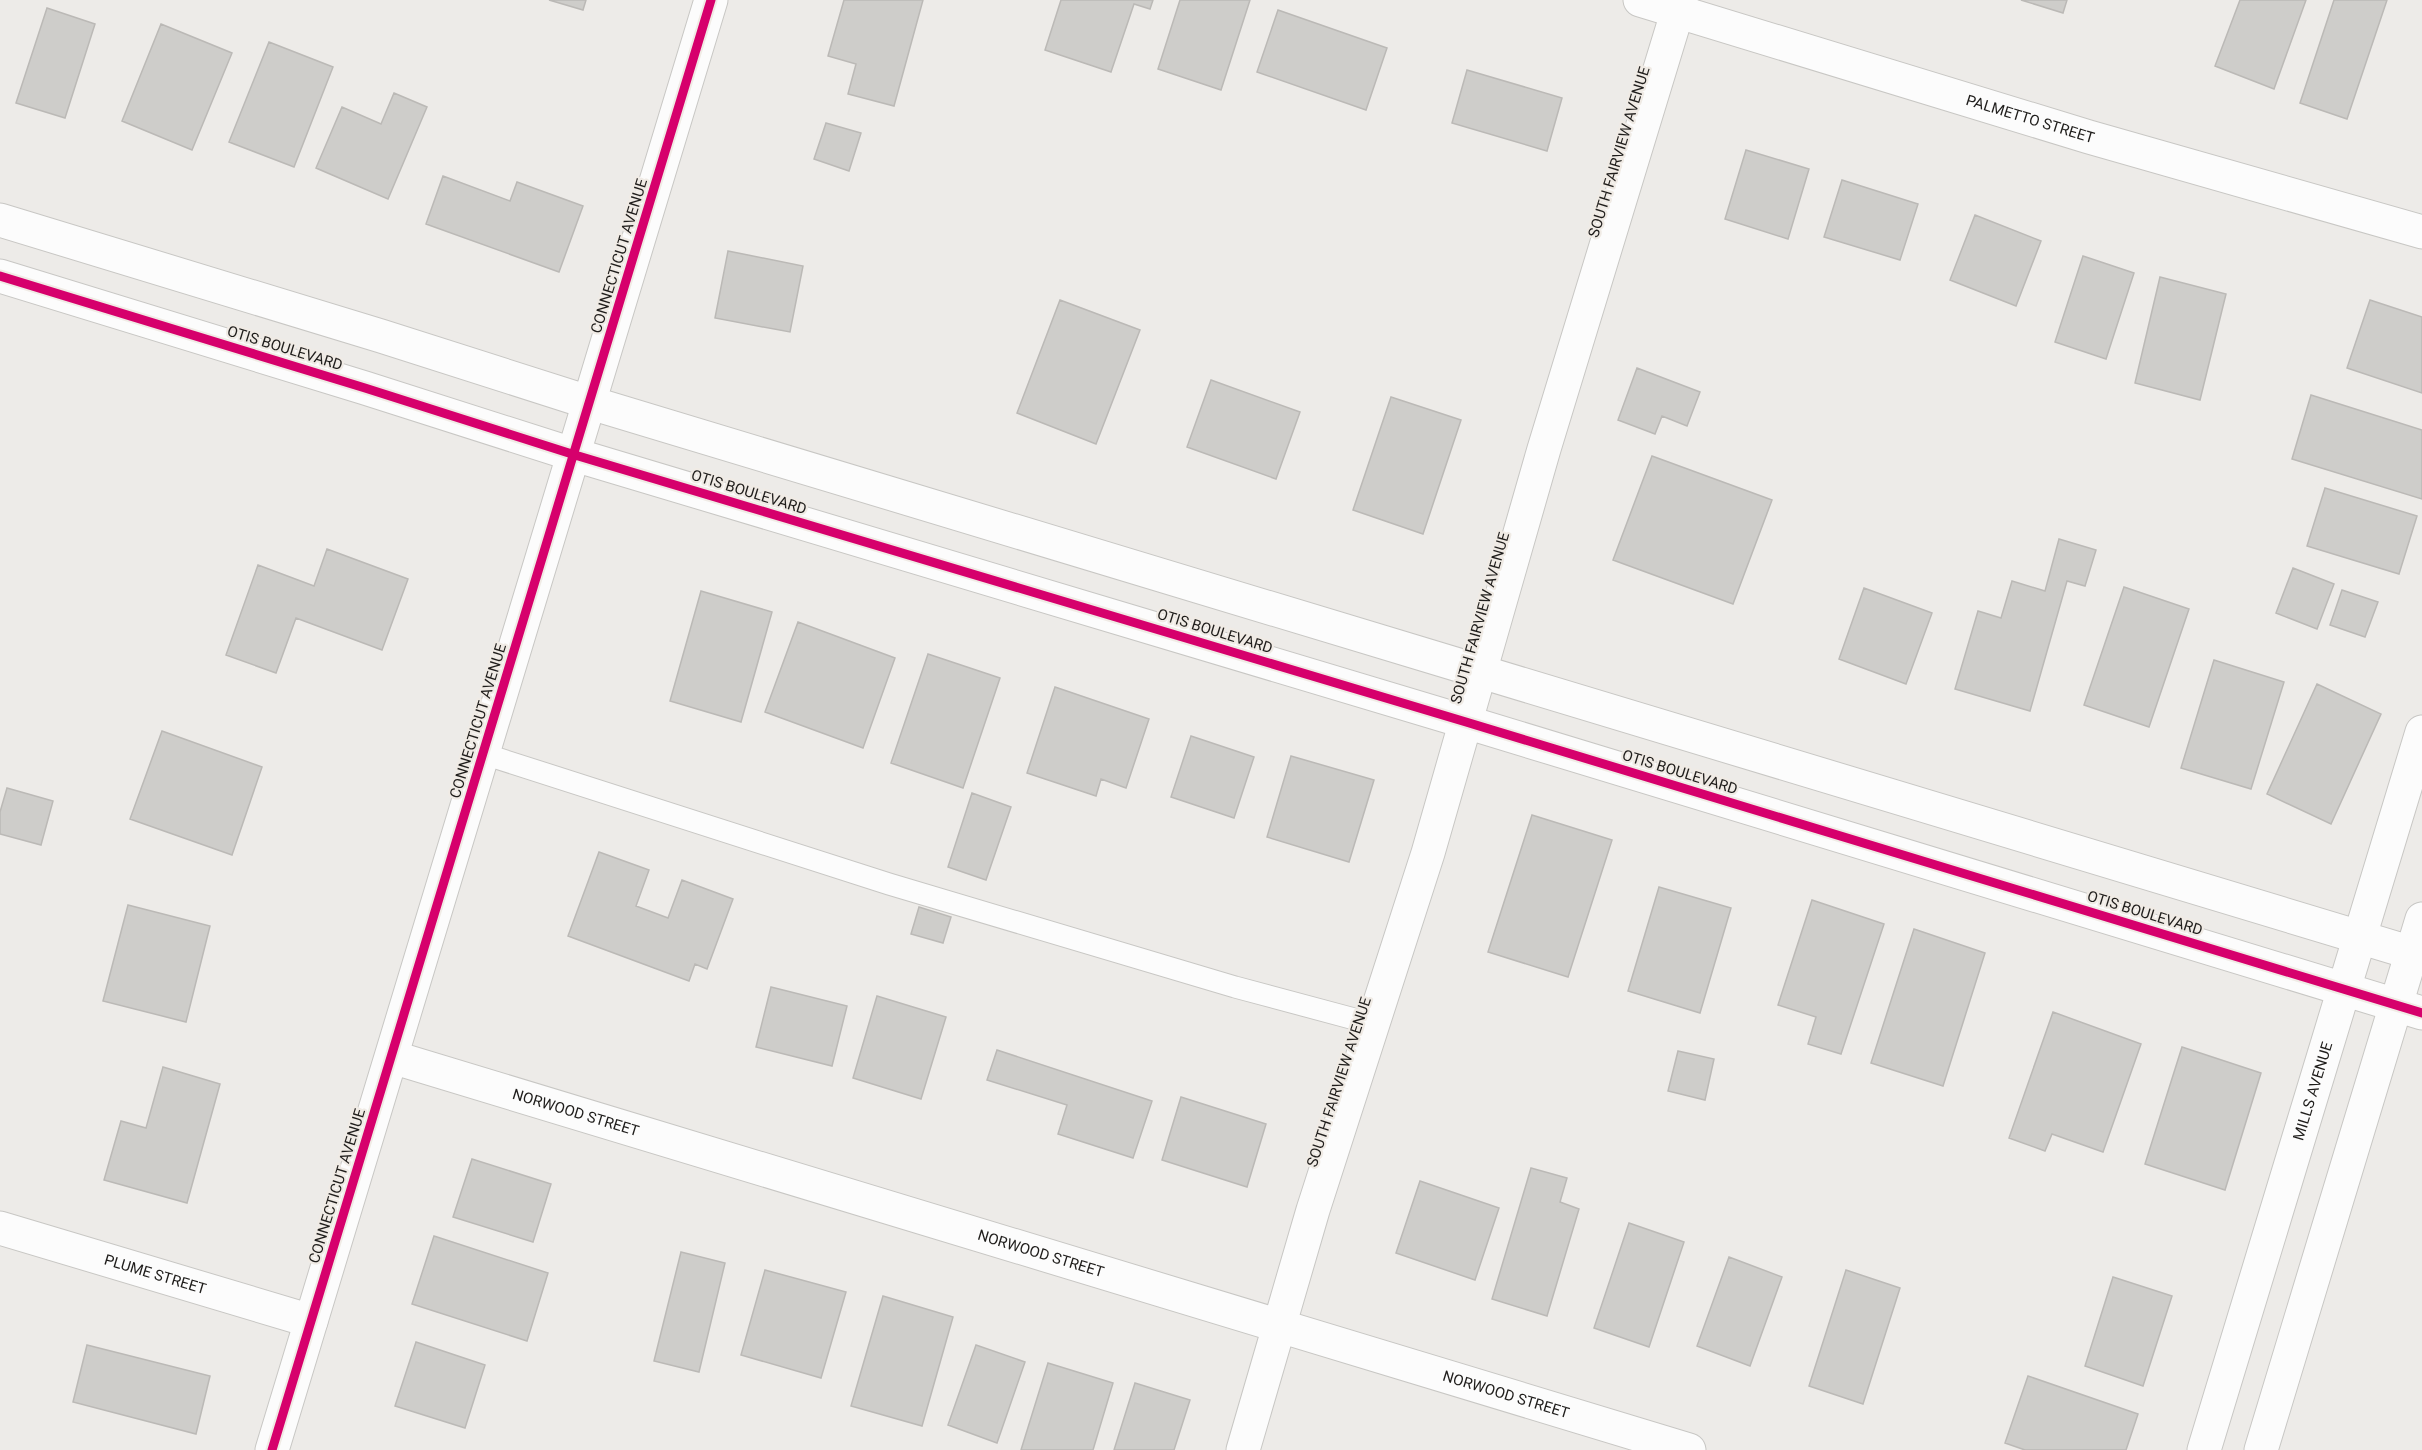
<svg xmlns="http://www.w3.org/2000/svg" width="2422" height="1450" font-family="Roboto,sans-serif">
	<rect width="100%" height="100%" fill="#edebe8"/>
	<!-- building -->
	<path fill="#cecdca" stroke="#bbb9b6" stroke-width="1.5" d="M549,0h37l-3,10z
		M844,0h79l-29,106 -46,-12 8,-30 -28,-8z
		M1061,0h92l-3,9 -16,-5 -23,68 -66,-22z
		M1180,0h70l-29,90 -63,-21z
		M2021,0h46l-4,13z
		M2240,0h66l-32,89 -59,-23z
		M2334,0h53l-40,119 -47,-16z
		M47,8l48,16 -30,94 -49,-15z
		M1278,10l109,38 -21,62 -109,-38z
		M161,24l71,29 -40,97 -70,-29z
		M269,42l64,25 -39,100 -65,-25z
		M1467,70l95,28 -15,53 -95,-28z
		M394,93l33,14 -39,92 -72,-31 26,-61 39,17z
		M826,123l35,10 -12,38 -35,-12z
		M1746,150l63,19 -21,70 -63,-20z
		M443,176l67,25 7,-19 66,24 -24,66 -133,-48z
		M1842,180l76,24 -18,56 -76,-23z
		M1975,215l66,26 -25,65 -66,-26z
		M728,251l75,15 -13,66 -75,-14z
		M2083,256l51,17 -28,86 -51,-17z
		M2160,277l66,17 -26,106 -65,-17z
		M1060,300l80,30 -44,114 -79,-31z
		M2370,300l52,17v76l-75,-25z
		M1637,368l63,24 -13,34 -25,-10 -7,18 -37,-14z
		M1211,380l89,32 -24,67 -89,-32z
		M2311,395l111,35v69l-130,-40z
		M1391,397l70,23 -38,114 -70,-24z
		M1652,456l120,44 -39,104 -120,-44z
		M2325,488l92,28 -18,58 -92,-28z
		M2059,539l37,11 -11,36 -18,-5 -37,130 -75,-22 23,-78 23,7 11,-37 33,10z
		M327,549l81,30 -26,71 -86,-32 -20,55 -50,-18 32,-90 56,21z
		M2293,568l41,16 -17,45 -41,-16z
		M2124,587l65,22 -40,118 -65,-22z
		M1864,588l68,25 -26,71 -67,-25z
		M2342,590l36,12 -13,35 -35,-12z
		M701,591l71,21 -31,110 -71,-21z
		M798,622l97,36 -32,90 -98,-36z
		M928,654l72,24 -37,110 -72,-25z
		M2214,660l70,22 -33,107 -70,-21z
		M2317,684l64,30 -50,110 -64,-30z
		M1055,687l94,32 -23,69 -25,-9 -5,17 -69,-23z
		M162,731l100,36 -30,88 -102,-36z
		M1191,736l63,21 -20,61 -63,-21z
		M1291,756l83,24 -25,82 -82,-25z
		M7,788l46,13 -12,44 -41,-11v-22z
		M972,793l39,14 -25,73 -38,-13z
		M1532,815l80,25 -44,137 -80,-25z
		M599,852l50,18 -13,36 32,12 14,-38 51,19 -26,70 -12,-5 -6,17 -121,-45z
		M1659,887l72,21 -31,105 -72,-22z
		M1812,900l72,24 -43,130 -33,-10 8,-27 -38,-12z
		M128,905l82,21 -24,96 -83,-21z
		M919,907l32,10 -8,26 -32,-9z
		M1914,929l71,24 -42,133 -72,-23z
		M771,987l76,19 -15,60 -76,-19z
		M877,996l69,21 -25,82 -68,-21z
		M2053,1012l88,32 -38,108 -51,-18 -7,17 -36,-13z
		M2182,1047l79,26 -36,117 -80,-26z
		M997,1050l155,51 -19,57 -75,-24 9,-29 -80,-25z
		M1678,1051l36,8 -9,41 -37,-9z
		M163,1067l57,17 -33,119 -83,-23 17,-59 25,7z
		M1181,1097l85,27 -19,63 -85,-27z
		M472,1159l79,25 -18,58 -80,-25z
		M1531,1168l36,10 -7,24 19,7 -32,107 -55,-17z
		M1420,1181l79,27 -24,72 -79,-27z
		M1629,1223l55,19 -35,105 -55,-19z
		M434,1236l114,37 -21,68 -115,-37z
		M681,1252l44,11 -26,109 -45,-11z
		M1729,1257l53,20 -32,89 -53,-20z
		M765,1270l81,22 -25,86 -80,-23z
		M1846,1270l54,18 -37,116 -54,-18z
		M2113,1277l59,19 -29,90 -58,-20z
		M883,1296l70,21 -31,109 -71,-20z
		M416,1342l69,23 -20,63 -70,-22z
		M87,1345l123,31 -14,58 -123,-32z
		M976,1345l49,17 -28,81 -49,-18z
		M1048,1363l65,20 -20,67h-72z
		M2028,1376l110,38 -12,36h-101l-20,-7z
		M1135,1383l55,17 -16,50h-60z"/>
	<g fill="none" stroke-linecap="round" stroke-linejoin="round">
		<defs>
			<path id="lane" d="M484,754l405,130 346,103 138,37"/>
			<g id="street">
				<path id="s1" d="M1640,0l449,137 333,95"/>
				<path d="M0,220l381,116 210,67 1831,553"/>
				<path d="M0,276l365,112 210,67 891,267 956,291"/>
				<path id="s2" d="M392,1057l1297,393"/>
				<path id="s3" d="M0,1228l311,93"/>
				<path d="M1243,1450l70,-240 115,-357 116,-404 137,-449"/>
			</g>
			<g id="secondary">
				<path d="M272,1450l439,-1450"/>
				<path id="s4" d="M2204,1450l218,-718"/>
				<path d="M2261,1450l161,-531"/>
			</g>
		</defs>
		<!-- lane casing -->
		<use href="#lane" stroke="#c8c7c4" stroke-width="23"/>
		<!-- street casing -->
		<use href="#street" stroke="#c8c7c4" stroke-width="35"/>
		<!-- secondary casing -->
		<use href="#secondary" stroke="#c8c7c4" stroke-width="35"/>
		<!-- lane -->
		<use href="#lane" stroke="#fcfcfc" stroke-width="21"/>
		<!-- street -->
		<use href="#street" stroke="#fcfcfc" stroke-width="33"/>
		<!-- secondary -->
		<use href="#secondary" stroke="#fcfcfc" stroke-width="33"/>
		<defs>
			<path id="cycleway" d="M0,276l365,112 210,67 891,267 956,291
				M272,1450l439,-1450"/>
		</defs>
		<!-- cycleway casing -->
		<use href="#cycleway" stroke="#f0ebe5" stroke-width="13"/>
		<!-- cycleway -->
		<use href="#cycleway" stroke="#d6006c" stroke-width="9"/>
	</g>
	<g text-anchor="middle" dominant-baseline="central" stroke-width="4.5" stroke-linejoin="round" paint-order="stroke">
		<!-- street labels -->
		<g font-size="15" fill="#1f1d1b" stroke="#f0ebe5">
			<text stroke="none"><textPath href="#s1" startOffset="408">PALMETTO STREET</textPath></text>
			<text transform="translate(1619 152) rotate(-73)">SOUTH FAIRVIEW AVENUE</text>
			<text transform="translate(619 256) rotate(-73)">CONNECTICUT AVENUE</text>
			<text transform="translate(285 348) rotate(17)">OTIS BOULEVARD</text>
			<text transform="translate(749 492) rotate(17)">OTIS BOULEVARD</text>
			<text transform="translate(1480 618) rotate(-74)">SOUTH FAIRVIEW AVENUE</text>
			<text transform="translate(1215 631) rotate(17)">OTIS BOULEVARD</text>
			<text transform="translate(478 721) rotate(-73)">CONNECTICUT AVENUE</text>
			<text transform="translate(1680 772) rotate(17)">OTIS BOULEVARD</text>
			<text transform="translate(2145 913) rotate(17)">OTIS BOULEVARD</text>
			<text transform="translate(1339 1082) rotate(-72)">SOUTH FAIRVIEW AVENUE</text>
			<text stroke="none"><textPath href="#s4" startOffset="375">MILLS AVENUE</textPath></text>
			<text stroke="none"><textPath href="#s2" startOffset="192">NORWOOD STREET</textPath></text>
			<text transform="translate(337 1186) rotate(-73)">CONNECTICUT AVENUE</text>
			<text stroke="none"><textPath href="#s2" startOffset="678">NORWOOD STREET</textPath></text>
			<text stroke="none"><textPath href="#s3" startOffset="162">PLUME STREET</textPath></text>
			<text stroke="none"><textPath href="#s2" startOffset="1164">NORWOOD STREET</textPath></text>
		</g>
	</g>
</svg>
